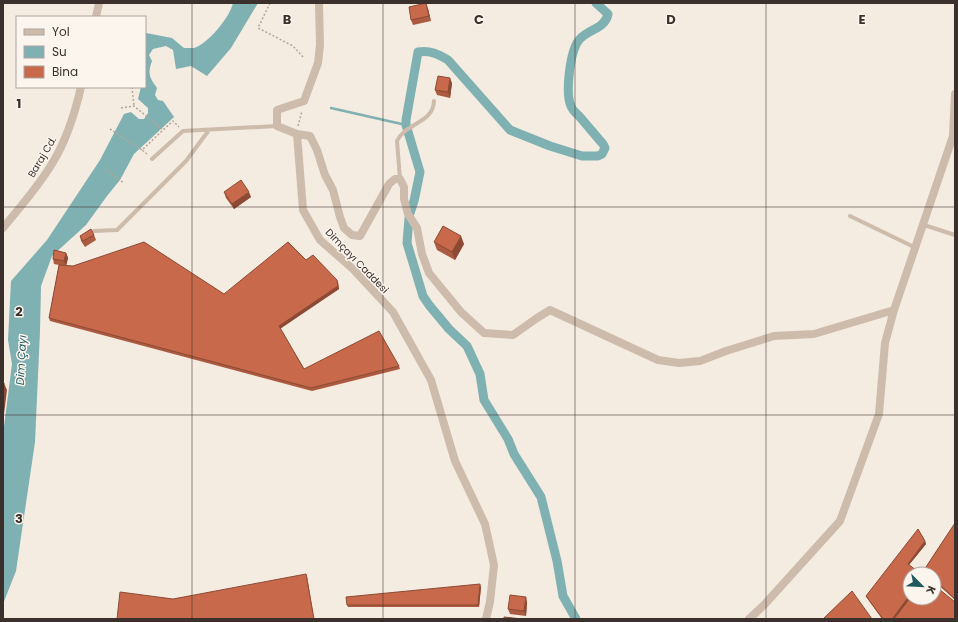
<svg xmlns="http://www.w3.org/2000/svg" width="958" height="622" font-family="Poppins,sans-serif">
	<rect width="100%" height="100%" fill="#f4ebe1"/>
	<!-- water -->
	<path fill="#7fb0b2" d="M233,3h25l-27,45 -24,28 -16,-10 -15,3 -3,-19 -7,-4 -13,3 -4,6 3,6c-5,13 -2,17 5,27l-2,7 3,5 5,1 11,16 -40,37 -14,26 -13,16 -21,29 -34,31 -11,30 -1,45 -5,111 -19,129 -13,33v-170l9,-70 -4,-24 3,-59 36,-41 53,-80 24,-46 7,-2 8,7h5l4,-6v-5l-10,-9 3,-12h4l1,-54 26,5 12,10c3,0 7,0 10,0 14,-4 36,-31 39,-45z"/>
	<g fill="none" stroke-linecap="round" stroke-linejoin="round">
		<!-- stream -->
		<path stroke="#7fb0b2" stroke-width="2.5" d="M331,108l75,17"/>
		<!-- canal -->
		<path stroke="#7fb0b2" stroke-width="9" d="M410,213l4,-12 6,-29 -14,-47v-5l12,-68c12,-2 20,2 30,8l62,70 40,16 32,10h16l4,-2 3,-6 -2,-4c-8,-9 -16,-19 -24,-28 -3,-3 -7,-6 -8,-10 -6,-13 -1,-55 8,-66 9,-11 26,-11 29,-26l-12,-11
			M409,218l-2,25 16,53 6,9 20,24 18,17 13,28 4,26 24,39 6,15 27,43 16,64 6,35 13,23"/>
		<!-- path -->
		<path stroke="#b9a596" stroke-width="1.5" stroke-dasharray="2 2" stroke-linecap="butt" d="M270,3l-12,25 35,18 10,11
			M132,87l2,19
			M121,108l13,-2 28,23
			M298,126l4,-15
			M110,129l32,21
			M147,154l-5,-4 21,-20 10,-9 6,6
			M105,169l19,14"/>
		<!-- lane -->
		<path stroke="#cdbbac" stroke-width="4" d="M152,159l31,-28 94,-5
			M400,179l-3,-38c9,-19 36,-17 37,-40
			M850,216l66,32
			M924,225l31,10
			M94,231l23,-1 69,-69 23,-31"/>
		<!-- street -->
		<path stroke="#cdbbac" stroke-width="8" d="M319,3l1,42 -2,18 -14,38 -27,9v16l20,8 6,76 17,30 33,29 40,43 38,68 24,81 30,63 9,41 -4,37 -4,17
			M96,17l3,-14
			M297,134l13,2 7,14 8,25 8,15 7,27 4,11 8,7 8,1 29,-52 6,-5h5l4,8v12l4,15 9,14 5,26 7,19 32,39 23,21 29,2 24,-17 13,-8 108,50 21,3 21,-2 26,-10 48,-15 40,-2 80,-24
			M3,228c17,-21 36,-42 50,-66 14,-23 22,-49 28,-75
			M749,619l15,-14 76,-84 39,-107 6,-71 9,-33 59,-174 2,-42"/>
	</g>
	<!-- wall -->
	<path fill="#ac5a40" d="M428,9l3,12 -18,4 -2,-5z
		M452,83l-2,15 -13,-3 -2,-5z
		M224,192l27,5 -17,12 -8,-11z
		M94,235l2,5 -11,7 -4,-6 -1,-5z
		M434,242l30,2 -9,16 -18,-10z
		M66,253l2,5 -2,8 158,28 82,-34 32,22 1,7 -59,39 24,41 95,-3 1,3 -88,22 -262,-70 -1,-3 10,-53 -5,-1 -1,-5z
		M955,523v77l-21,-19v-7h-8l-1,-1 -1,-3z
		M925,541l1,3 -17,21 46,54h-73l-15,-21 -1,-2z
		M481,587l-2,20h-131l-1,-2z
		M527,602l-1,14 -16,-2 -2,-5z"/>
	<!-- shaded-wall -->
	<path fill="#8c4a34" d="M426,3l2,6 3,12 -2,-5z
		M450,78l2,5 -2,15 -2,-6z
		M249,192l2,5 -17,12 -2,-5z
		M461,236l3,8 -9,16 -3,-8z
		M66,253l2,5 -2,8 -2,-5z
		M337,280l2,9 -59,40 -1,-3z
		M4,383l3,7 -4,32v-28z
		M925,541l1,3 -18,22v-2z
		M306,574l1,2 7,43z
		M480,584l1,3 -2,20 -1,-2z
		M910,595v3l-15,21h-3z
		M526,597l1,5 -1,14 -2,-5z"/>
	<!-- building -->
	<path fill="#c8694b" stroke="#8c4a34" d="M426,3l3,13 -18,4 -2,-13z
		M438,76l12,2 -2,14 -13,-2z
		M241,180l8,12 -17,12 -8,-12z
		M443,226l18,10 -9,16 -18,-10z
		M91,229l3,6 -11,6 -3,-5z
		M144,242l80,52 64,-52 18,18 7,-5 24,25 1,6 -59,40 25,43 75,-38 20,35 -88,22 -262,-70 10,-53 14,1z
		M54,250l12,3 -2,8 -11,-2z
		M3,382l1,1 -1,11z
		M955,523v76l-21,-20v-5h-6l-4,-4z
		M918,529l7,12 -17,23 13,10h-11v21l-18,24h-9l-17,-23z
		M306,574l8,45h-197l3,-27 53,7z
		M480,584l-2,21h-131l-1,-8z
		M934,585l21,17v17h-61l16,-21h24z
		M852,591l20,28h-49z
		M510,595l16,2 -2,14 -16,-2z
		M504,617l18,2h-18z"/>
	<!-- grid -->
	<path fill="none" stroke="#3b302b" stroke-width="1" stroke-opacity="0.55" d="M192,3v616M383,3v616M575,3v616M766,3v616M3,207h952M3,415h952"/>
	<g text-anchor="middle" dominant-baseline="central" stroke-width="3" stroke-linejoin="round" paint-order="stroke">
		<!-- street labels -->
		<g font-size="10" fill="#3b302b" stroke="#fbf5ee">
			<text transform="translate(42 157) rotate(-59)">Baraj Cd.</text>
			<text transform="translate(357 261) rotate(46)">Dimçayı Caddesi</text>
		</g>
		<!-- water labels -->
		<g font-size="11" font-style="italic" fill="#1f5a5e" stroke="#fbf5ee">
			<text transform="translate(21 360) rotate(-87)">Dim Çayı</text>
		</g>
	</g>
	<g font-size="13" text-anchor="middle" font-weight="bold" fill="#3b302b" stroke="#fbf5ee" stroke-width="3" stroke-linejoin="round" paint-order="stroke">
		<text x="287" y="24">B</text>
		<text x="479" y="24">C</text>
		<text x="671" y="24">D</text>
		<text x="862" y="24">E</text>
		<text x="19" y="108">1</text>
		<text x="19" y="316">2</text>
		<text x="19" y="523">3</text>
	</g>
	<!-- border -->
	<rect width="958" height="622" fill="none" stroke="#3b302b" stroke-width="8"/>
	<!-- legend -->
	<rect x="16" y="16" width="130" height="72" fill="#fbf5ee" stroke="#aea6a0"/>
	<rect x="24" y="29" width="20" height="6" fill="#cdbbac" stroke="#aea6a0"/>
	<text x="52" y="36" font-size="12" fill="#3b302b">Yol</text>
	<rect x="24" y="46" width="20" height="12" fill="#7fb0b2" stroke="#aea6a0"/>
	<text x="52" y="56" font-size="12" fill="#3b302b">Su</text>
	<rect x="24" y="66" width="20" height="12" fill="#c8694b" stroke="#aea6a0"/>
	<text x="52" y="76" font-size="12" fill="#3b302b">Bina</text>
	<!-- north arrow -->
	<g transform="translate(922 586) rotate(114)"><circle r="19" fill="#fbf5ee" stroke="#aea6a0"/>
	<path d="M0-3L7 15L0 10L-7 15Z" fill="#1f5a5e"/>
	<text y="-6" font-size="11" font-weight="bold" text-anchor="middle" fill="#3b302b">K</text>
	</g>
</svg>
